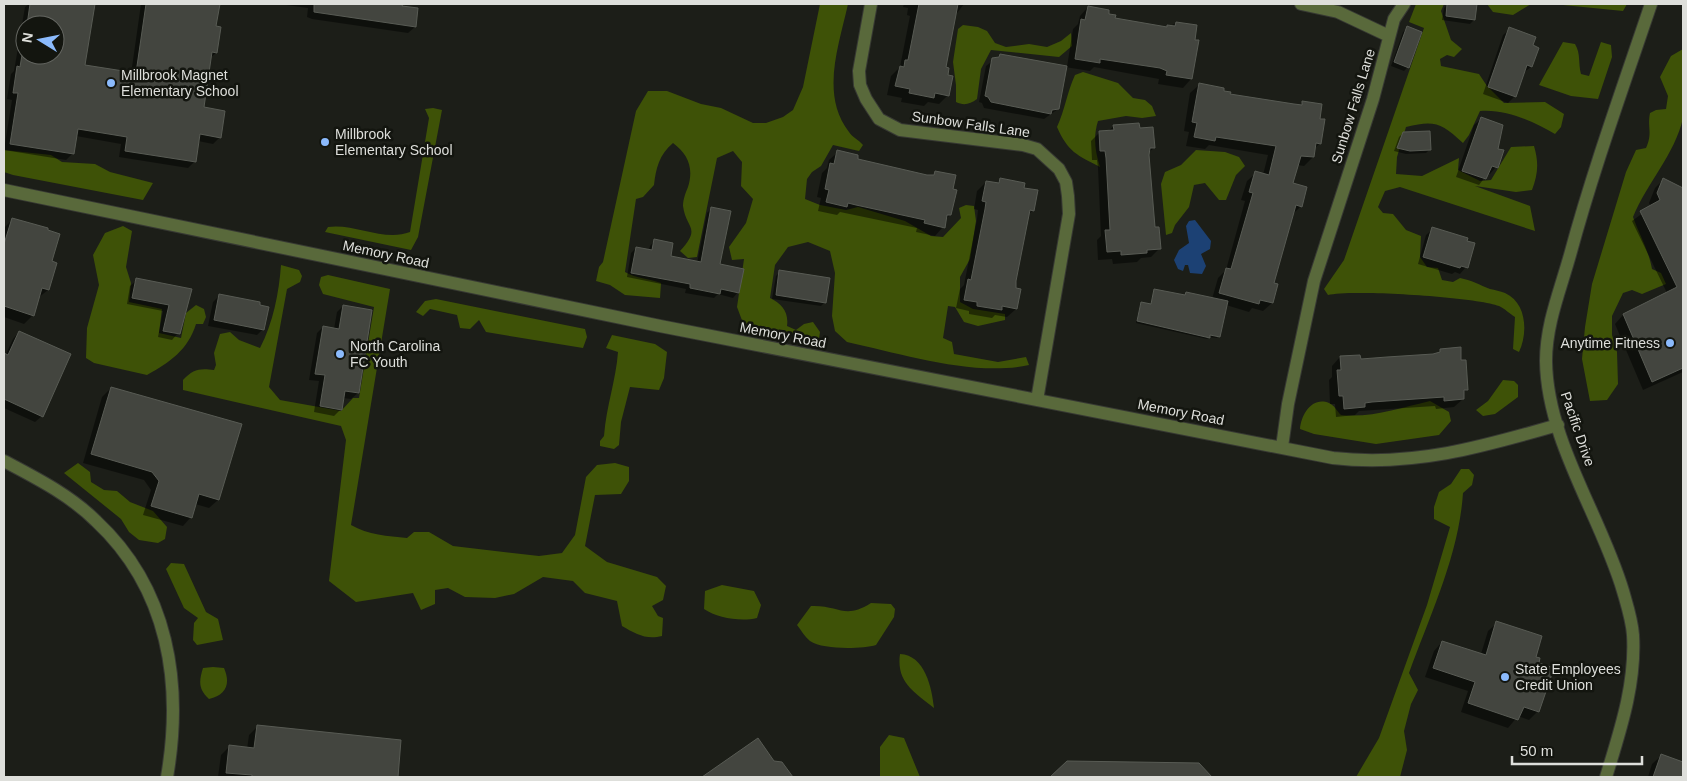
<svg xmlns="http://www.w3.org/2000/svg" width="1687" height="781" font-family="Arial,sans-serif">
	<rect width="100%" height="100%" fill="#1c1e18"/>
	<!-- forest -->
	<path fill="#3e5207" d="M820,4h28c-9,41 -28,91 1,128 3,5 10,8 14,13l-4,6 -26,-6 -12,21 -9,6 -5,7 -2,20 15,6 26,5 12,-3 47,14 26,15 12,1 18,-19 -2,-10 7,-3 8,1 2,15 -6,38 -10,18v25l13,7 32,5v6l-27,6 -14,-4 -9,-15 -7,-1 -5,32 9,4 2,12 44,8 28,-5 3,8c-56,12 -126,-11 -182,-23l-12,-11 -3,-15 3,-43 -5,-22 -22,-9 -20,5 -13,18 -5,33c12,6 19,14 17,28l9,4 8,-6 9,-2 7,10 -1,7 -76,-16 -6,-16 7,-48 -12,1 -3,-13 17,-24 7,-24 -12,-13 1,-24 -9,-11 -16,7 -20,99 -9,1 -8,-7c22,-24 6,-22 3,-45 0,-7 3,-14 5,-19 6,-19 0,-33 -15,-44 -14,12 -17,25 -19,42l-11,12 -7,2 -11,73c12,7 23,6 36,11l-1,15 -35,-3 -15,-10 -14,-4 3,-14 4,-5 33,-151 12,-20h19l34,13 20,4 32,15h13l17,-6 10,-7 10,-23z
		M1416,4h28l-3,7 10,29 11,9 -8,8 -7,-2 -7,4 1,7 38,8 8,12 17,17 41,-1 19,12 -3,13 -6,7c-23,-13 -48,-25 -75,-23l-11,24 -6,8c-22,-20 -28,-23 -57,-16l-9,30 -1,17 26,2 37,-18 -1,12 22,11 11,-1 20,-33 23,-1c5,17 4,28 -2,44l-16,2 -41,-6 55,20 5,25 -135,-44 -15,4 -7,16 5,6 10,1 13,16 15,6 -1,21 7,10 11,1 4,12 11,2 7,-4c11,2 20,7 30,11 5,1 10,2 15,4 22,10 23,40 14,59l-6,-3 2,-32c-5,-3 -11,-9 -16,-11 -22,-9 -149,-17 -171,-11l-4,-6 20,-29 80,-232 -15,-6z
		M1487,4h44l-18,11 -20,-3z
		M1553,4h74l-4,7z
		M963,25l15,2 9,4 8,12 11,4 23,-3 18,3 14,-6 10,-8 1,13 -13,11 -68,-7 -10,19 -4,30c-7,5 -13,7 -21,3v-17l-3,-23 5,-33z
		M1563,42l12,2c6,10 3,19 6,30l8,2 12,-34 10,3 1,12 -14,42 -27,-3 -32,-11z
		M1683,49c0,19 4,52 0,69 -8,36 -36,65 -50,99 6,17 16,34 19,52l9,4 5,11 -24,10 -10,-4 -9,3 -11,23v19l5,17 1,32 -11,16 -17,1 -8,-42 3,-32 7,-43 34,-112 10,-22 10,-2c7,-16 1,-20 4,-35l6,-3 10,-1 2,-13 -8,-19 11,-21z
		M1083,72l35,11 15,15 12,2 7,6 4,10 -14,2 -16,-2 -28,5c-5,16 -3,30 2,46 -23,-12 -32,-15 -43,-40 8,-17 10,-35 18,-52z
		M433,108l9,2 -24,127 -7,13 -86,-18 3,-5c26,-4 56,15 82,5l19,-114 -4,-9z
		M4,150l47,5 11,7 33,2 15,8 43,11 -10,17 -130,-25 -9,-3z
		M1196,150l29,2 14,5 6,9 -9,9 -10,25h-7l-14,-17 -11,2 -5,22 -14,18 -3,8 -6,2 -5,-51 4,-12 16,-7z
		M123,226l9,5 -6,36 5,16 -2,19 33,7 -3,24 22,5 5,-25 10,-8 8,4 2,8 -3,7h-7c-8,26 -26,38 -49,51l-53,-12 -8,-5 1,-30 12,-43 -6,-30 12,-22z
		M281,265l18,5 3,6 -2,6 -13,7 -18,98 11,13 61,11 12,-13h6l15,-91 -51,-13 -4,-9 2,-8 7,-2 62,14 -39,236c17,10 37,11 56,13l7,-6h15l24,14 86,10 23,-3 13,-18 11,-58 11,-12 18,-2 14,4v14l-8,13 -26,1 -10,51 22,16 50,15 9,9 -3,14 -11,6 6,10 5,2 -1,18c-16,4 -26,-2 -40,-10l-5,-25 -32,-8 -12,-12 -30,-4 -29,17 -19,4 -30,-1 -17,-9 -13,2v14l-14,6 -8,-17 -57,9 -27,-21 17,-141 -5,-14 -158,-36v-10c10,-11 17,-12 31,-10l2,-5 -2,-12 6,-19 10,-2 9,8 21,8c13,-25 19,-55 21,-83z
		M436,299l149,30 2,8 -4,11 -97,-16 -7,-12 -9,9 -10,-1 -3,-13 -27,-6 -7,7 -7,-4 9,-11z
		M612,335l43,9 12,8 -3,26 -5,12 -29,-3 -9,35 -2,23 -5,4 -14,-3v-5l4,-5c2,-29 12,-56 14,-84l-12,-4z
		M1503,380l11,1 4,4v12l-23,17 -12,2 -7,-6 12,-9z
		M1430,401l19,11 2,9 -12,14 -63,9 -62,-10 -14,-5c1,-14 12,-33 29,-26 5,2 8,8 12,12 31,3 59,-7 89,-14z
		M78,463l12,9 1,10 13,8 13,1 13,11 23,9 14,16 -2,12 -7,4 -19,-3 -10,-8 -8,-13 -57,-46z
		M1461,469h8l5,6 -2,10 -9,8c-4,62 -33,122 -54,180l9,17 -7,14 -7,27 3,19 -7,27h-44l23,-39 48,-133 23,-78 -16,-8v-12l5,-15 12,-8z
		M171,563l13,1 22,48 12,7 5,21 -26,5 -4,-5 1,-17 4,-5 -14,-10 -18,-39z
		M722,585l32,6 7,14 -4,13c-16,4 -40,0 -53,-9l1,-18z
		M871,603l20,1 4,5 -1,8 -18,28c-14,4 -53,5 -66,-4 -5,-4 -9,-11 -13,-16l14,-19c29,-1 33,14 60,-3z
		M900,654c25,1 32,34 34,54 -20,-16 -38,-26 -34,-54z
		M213,667l11,1c7,16 2,27 -15,31 -11,-10 -10,-18 -6,-31z
		M889,735l15,3 16,39h-40v-30z"/>
	<!-- water -->
	<path fill="#1c4174" d="M1195,220l16,21 -1,8 -9,5 5,12 -4,8 -12,-1 -2,-8h-3l-2,6 -5,-2 -4,-9 5,-10 10,-7 -3,-17 3,-5z"/>
	<!-- shadow -->
	<path fill="#0007" fill-rule="evenodd" d="M29,4h65l-10,62 47,8 10,-70h77l-3,23 1,26 -6,5 -7,50 17,29 -7,7 -15,-3 -3,20 -7,7 -69,-11 2,-13 -45,-8 -3,17 -7,7 -62,-10 8,-50 -5,-1 4,-25 3,-3 11,-64zM25,25h30v30h-30z
		M279,4h122v3l16,2 -2,18 -7,6 -96,-14 -5,-2 1,-9z
		M904,4h60l-10,13 -10,51 4,27 -9,9 -11,-2 -4,4 -23,-4 1,-4 -15,-3 4,-19 9,-9 10,-51 -3,-1 1,-7 -5,-1z
		M1448,4h27l-1,16 -4,4 -28,-4 2,-12z
		M1088,7l26,12 52,9 10,-5 17,18h4l-6,38 -8,9 -25,-4 1,-5 -65,-12 -4,4 -25,-4 -7,42 -14,10 -60,-11 -2,-5 -3,-1 7,-36 14,-11 67,12 6,-38 5,-5 2,-8z
		M1408,28v39l-4,4 -13,-5 12,-34z
		M1510,29l21,17 6,2 -6,19 -8,6 -8,23 -7,7 -25,-9 20,-59z
		M1199,85l30,10 70,11 4,-4 16,18 1,23 -6,6 -1,8 -9,9 -7,-1 -5,19 9,22 -9,9 -20,68v20l-9,8 -11,-3 -3,4 -23,-7 -9,33 -8,-1 -2,2 -71,-16 4,-18 1,-2 9,2 5,-15 57,9 6,-21 8,-8 19,-69 -4,-1 6,-19 9,-8 7,2 5,-20 -59,-10 -4,4 -19,-3 3,-14 -5,-1 6,-38z
		M1481,119l16,30 -1,18 -6,7 -2,-1 -9,12 -23,-8 18,-52z
		M1114,126l24,4 16,18 -6,5 6,76 6,19 -9,9 -10,1 -4,4 -24,2 -1,-5 -14,1 -1,-20 4,-4 -3,-68 -1,-8h-5l-1,-19 9,-9 8,-1z
		M1403,133l26,17 -3,3 -20,1 -12,-3 5,-14z
		M838,152l18,8 76,16 4,-4 16,18 -2,25 -5,5 -2,7 -8,9 -19,-4 1,-4 -77,-16 -3,3 -19,-4 3,-13 -4,-1 5,-24 5,-5 2,-8z
		M1664,179l19,10v183l-40,18 -28,-66 8,-9 44,-22 -35,-72 19,-14 -2,-4 6,-15z
		M1000,180l22,9 11,21 -6,6 -12,65 1,28 -9,8 -12,-2 -3,3 -23,-4v-3l-13,-3 4,-19 4,-4 13,-66 1,-9 -4,-1 3,-18 9,-9 10,2z
		M712,208l7,57 19,27 -5,6 -15,-4 -4,4 -29,-5 1,-4 -59,-12 4,-24 5,-5 13,2 1,-4 5,-6 15,17 27,6 10,-50z
		M12,220l38,42 6,1 -8,27 -10,8 -5,17 -9,9 -20,-7v-89z
		M1433,229l33,38 -6,7 -5,-2 -3,2 -34,-10 8,-29z
		M780,272l45,30 -4,4 -49,-7 4,-23z
		M137,280l53,10 -12,43 -6,7 -14,-3 5,-26 -36,-7 3,-18z
		M220,295l43,34 -6,6 -49,-9 5,-24z
		M343,306l15,87 -7,6 -8,-1 -2,11 -7,7 -20,-4 5,-31 -10,-1 8,-47 6,-6 11,2 3,-17z
		M19,332l23,84 -7,6 -31,-14v-53l1,1 8,-17z
		M1441,350l19,11 6,28 -3,4v6l-9,8 -18,2 -1,-3 -76,5 -4,4 -19,2 -1,-13h-5l-1,-24 3,-3v-11l8,-9 20,3 76,-6z
		M111,388l107,112 -9,8 -14,-4 -4,13 -8,9 -40,-11 8,-25 -7,-10 -61,-17 19,-66z
		M1497,623l41,88 -9,9 -11,-4 -10,12 -47,-16 7,-21 -43,-14 9,-26 8,-9 39,12 7,-23z
		M257,727l143,14 -4,36h-178l3,-22 8,-8 18,2 2,-14z
		M758,740l15,22 9,1 10,14h-88z
		M1661,756l22,7v14h-35l4,-13z
		M1068,762l130,2 13,13h-159z"/>
	<!-- building -->
	<path fill="#43453f" stroke="#585b54" d="M30,4h65l-10,61 51,8 10,-69h74l-4,22 5,1 -4,26 -5,-1 -8,55 21,4 -4,27 -21,-4 -4,28 -71,-11 2,-14 -49,-8 -4,25 -64,-10 8,-51h-5l4,-27 3,1 2,-12h33v-30h-28z
		M314,4h89l-1,2 16,2 -2,19 -102,-15z
		M919,4h39l-12,63 3,1 -1,7 5,1 -4,20 -14,-3 -1,5 -25,-5 1,-4 -15,-3 5,-20 4,1 1,-7h3z
		M1447,4h30l-2,16 -29,-4z
		M1088,6l21,4v4l7,1 -1,3 52,9v-2l8,1 1,-4 21,3 -2,15h4l-7,39 -26,-4 1,-4 -7,-3 -60,-9v4l-25,-4 6,-40 4,1z
		M1407,26l15,6 -13,36 -15,-6z
		M1509,27l27,10 -3,8 6,3 -7,19 -5,-2 -11,32 -28,-10z
		M1000,54l67,12 -8,43 -7,1 -1,4 -60,-12 -3,-5 -3,-1 7,-38 7,-1z
		M1199,83l25,5v3l7,1 -1,2 64,10 8,1v-4l20,3 -2,15h5l-4,25 -5,-1 -2,14 -13,-1 -8,27 14,4 -5,20 -6,-2 -22,78 4,1 -5,19 -13,-3 -1,4 -40,-11 7,-25 5,1 2,-7 20,-69 -4,-1 6,-21 14,4 7,-29 -60,-9 -1,4 -21,-4 3,-14 -5,-1z
		M1481,117l22,8 -5,24 6,1 -6,18 -6,-2 -6,13 -24,-8z
		M1139,123l1,5 13,-1 2,21h-5l-1,7 6,72h4l2,22 -14,1v3l-26,2v-4l-14,1 -2,-22h5l-4,-72 -1,-7h-5l-1,-20 15,-1 -1,-5z
		M1430,131l1,19 -21,1 -13,-3 6,-16z
		M837,150l21,5v4l69,16h7l1,-4 21,4 -3,14 4,1 -6,25h-4l-2,13 -21,-5 1,-3 -69,-15 -8,-2 -1,4 -21,-5 3,-12 -4,-1 5,-26 4,1z
		M1000,178l25,5 -1,5 14,2 -4,21 -4,-1 -14,71v7l5,1 -4,20 -15,-3v4l-25,-4v-4l-13,-2 4,-21 3,1 14,-71 1,-7 -4,-1 4,-20 13,2z
		M1663,178l20,10v180l-31,14 -29,-68 54,-27 -37,-76 20,-11 -3,-7z
		M711,207l20,4 -11,53 24,5 -5,24 -18,-4 -1,5 -30,-6v-4l-59,-11 5,-26 16,3 2,-11 19,4 -2,13 30,6z
		M12,218l36,10v2l12,4 -8,27 5,2 -8,27 -7,-2 -8,28 -30,-10v-62z
		M1432,227l36,11 -1,3 8,2 -7,25 -7,-2 -1,2 -37,-11z
		M779,270l51,8 -4,25 -50,-8z
		M136,278l56,11 -12,45 -17,-3 6,-26 -37,-7z
		M1154,289l31,6 1,-3 42,9 -8,36 -10,-2v3l-73,-17 4,-19 10,2z
		M219,294l41,8v3l9,2 -5,23 -50,-10z
		M343,305l29,5 -13,83 -14,-2 -3,19 -22,-4 5,-31 -10,-1 8,-48 16,3z
		M19,331l52,23 -28,63 -39,-18v-46l4,2z
		M1461,347v13h5l2,30h-4v9l-20,2v-4l-72,5 -7,1v4l-21,2 -1,-13h-4l-2,-26h4l-1,-14 20,-1 1,4 26,-2 46,-3 7,-2v-3z
		M111,387l131,37 -23,76 -20,-6 -7,24 -41,-12 8,-25 -7,-9 -61,-18z
		M1496,621l46,15 -6,21 4,1 -1,5 15,5 -15,44 -15,-5 -6,13 -50,-17 7,-21 -42,-14 9,-27 44,14z
		M257,725l144,15 -3,37h-146v-2l-26,-2 3,-28 25,3z
		M758,738l16,23 8,1 11,15h-91z
		M1661,754l22,8v15h-30z
		M1067,761l132,2 13,14h-162z"/>
	<g fill="none" stroke-linecap="round" stroke-linejoin="round">
		<defs>
			<path id="minor" d="M871,4l-12,67 1,14 6,14 13,20 21,11 123,15 14,4 22,20 7,13 2,14 1,18 -32,186
				M1301,4l37,8 51,24
				M4,190l656,136 673,132c80,9 149,-11 225,-33
				M1282,447l6,-43 26,-123 59,-182 21,-80 10,-15
				M4,461c32,17 66,34 92,60 73,68 87,163 71,256
				M1606,777c14,-46 30,-93 27,-142 -1,-15 -6,-30 -10,-44 -22,-75 -76,-150 -77,-230 0,-37 14,-70 24,-106 23,-85 53,-168 81,-251"/>
		</defs>
		<!-- minor casing -->
		<use href="#minor" stroke="#373933" stroke-width="14"/>
		<!-- minor -->
		<use href="#minor" stroke="#59693b" stroke-width="12"/>
	</g>
	<!-- markers -->
	<g fill="#8bbafc" stroke="#13150f" stroke-width="2">
		<circle cx="111" cy="83" r="5"/>
		<circle cx="325" cy="142" r="5"/>
		<circle cx="1670" cy="343" r="5"/>
		<circle cx="340" cy="354" r="5"/>
		<circle cx="1505" cy="677" r="5"/>
	</g>
	<g text-anchor="middle" dominant-baseline="central" stroke-width="5" stroke-linejoin="round" paint-order="stroke">
		<!-- poi labels -->
		<g font-size="14" fill="#dedfdb" stroke="#13150f" text-anchor="start">
			<text x="121" y="75">Millbrook Magnet<tspan x="121" dy="16">Elementary School</tspan></text>
			<text x="335" y="134">Millbrook<tspan x="335" dy="16">Elementary School</tspan></text>
			<text x="1660" y="343" text-anchor="end">Anytime Fitness</text>
			<text x="350" y="346">North Carolina<tspan x="350" dy="16">FC Youth</tspan></text>
			<text x="1515" y="669">State Employees<tspan x="1515" dy="16">Credit Union</tspan></text>
		</g>
		<!-- street labels -->
		<g font-size="14" fill="#dedfdb" stroke="#13150f">
			<text transform="translate(1353 106) rotate(-73)">Sunbow Falls Lane</text>
			<text transform="translate(971 124) rotate(8)">Sunbow Falls Lane</text>
			<text transform="translate(386 254) rotate(12)">Memory Road</text>
			<text transform="translate(783 335) rotate(11)">Memory Road</text>
			<text transform="translate(1181 412) rotate(11)">Memory Road</text>
			<text transform="translate(1578 429) rotate(71)">Pacific Drive</text>
		</g>
	</g>
	<!-- border -->
	<rect width="1687" height="781" fill="none" stroke="#dedfdb" stroke-width="10"/>
	<!-- north arrow -->
	<g transform="translate(40 40) rotate(280)"><circle r="24" fill="#13150f" stroke="#646661"/>
	<path d="M0-4L9 19L0 12L-9 19Z" fill="#8bbafc"/>
	<text y="-8" font-size="14" font-weight="bold" text-anchor="middle" fill="#dedfdb">N</text>
	</g>
	<!-- scale -->
	<path d="M1512 756v8h130v-8" fill="none" stroke="#dedfdb" stroke-width="2.5"/>
	<text x="1520" y="756" font-size="15" fill="#dedfdb" stroke="#13150f" stroke-width="4" paint-order="stroke">50 m</text>
</svg>
